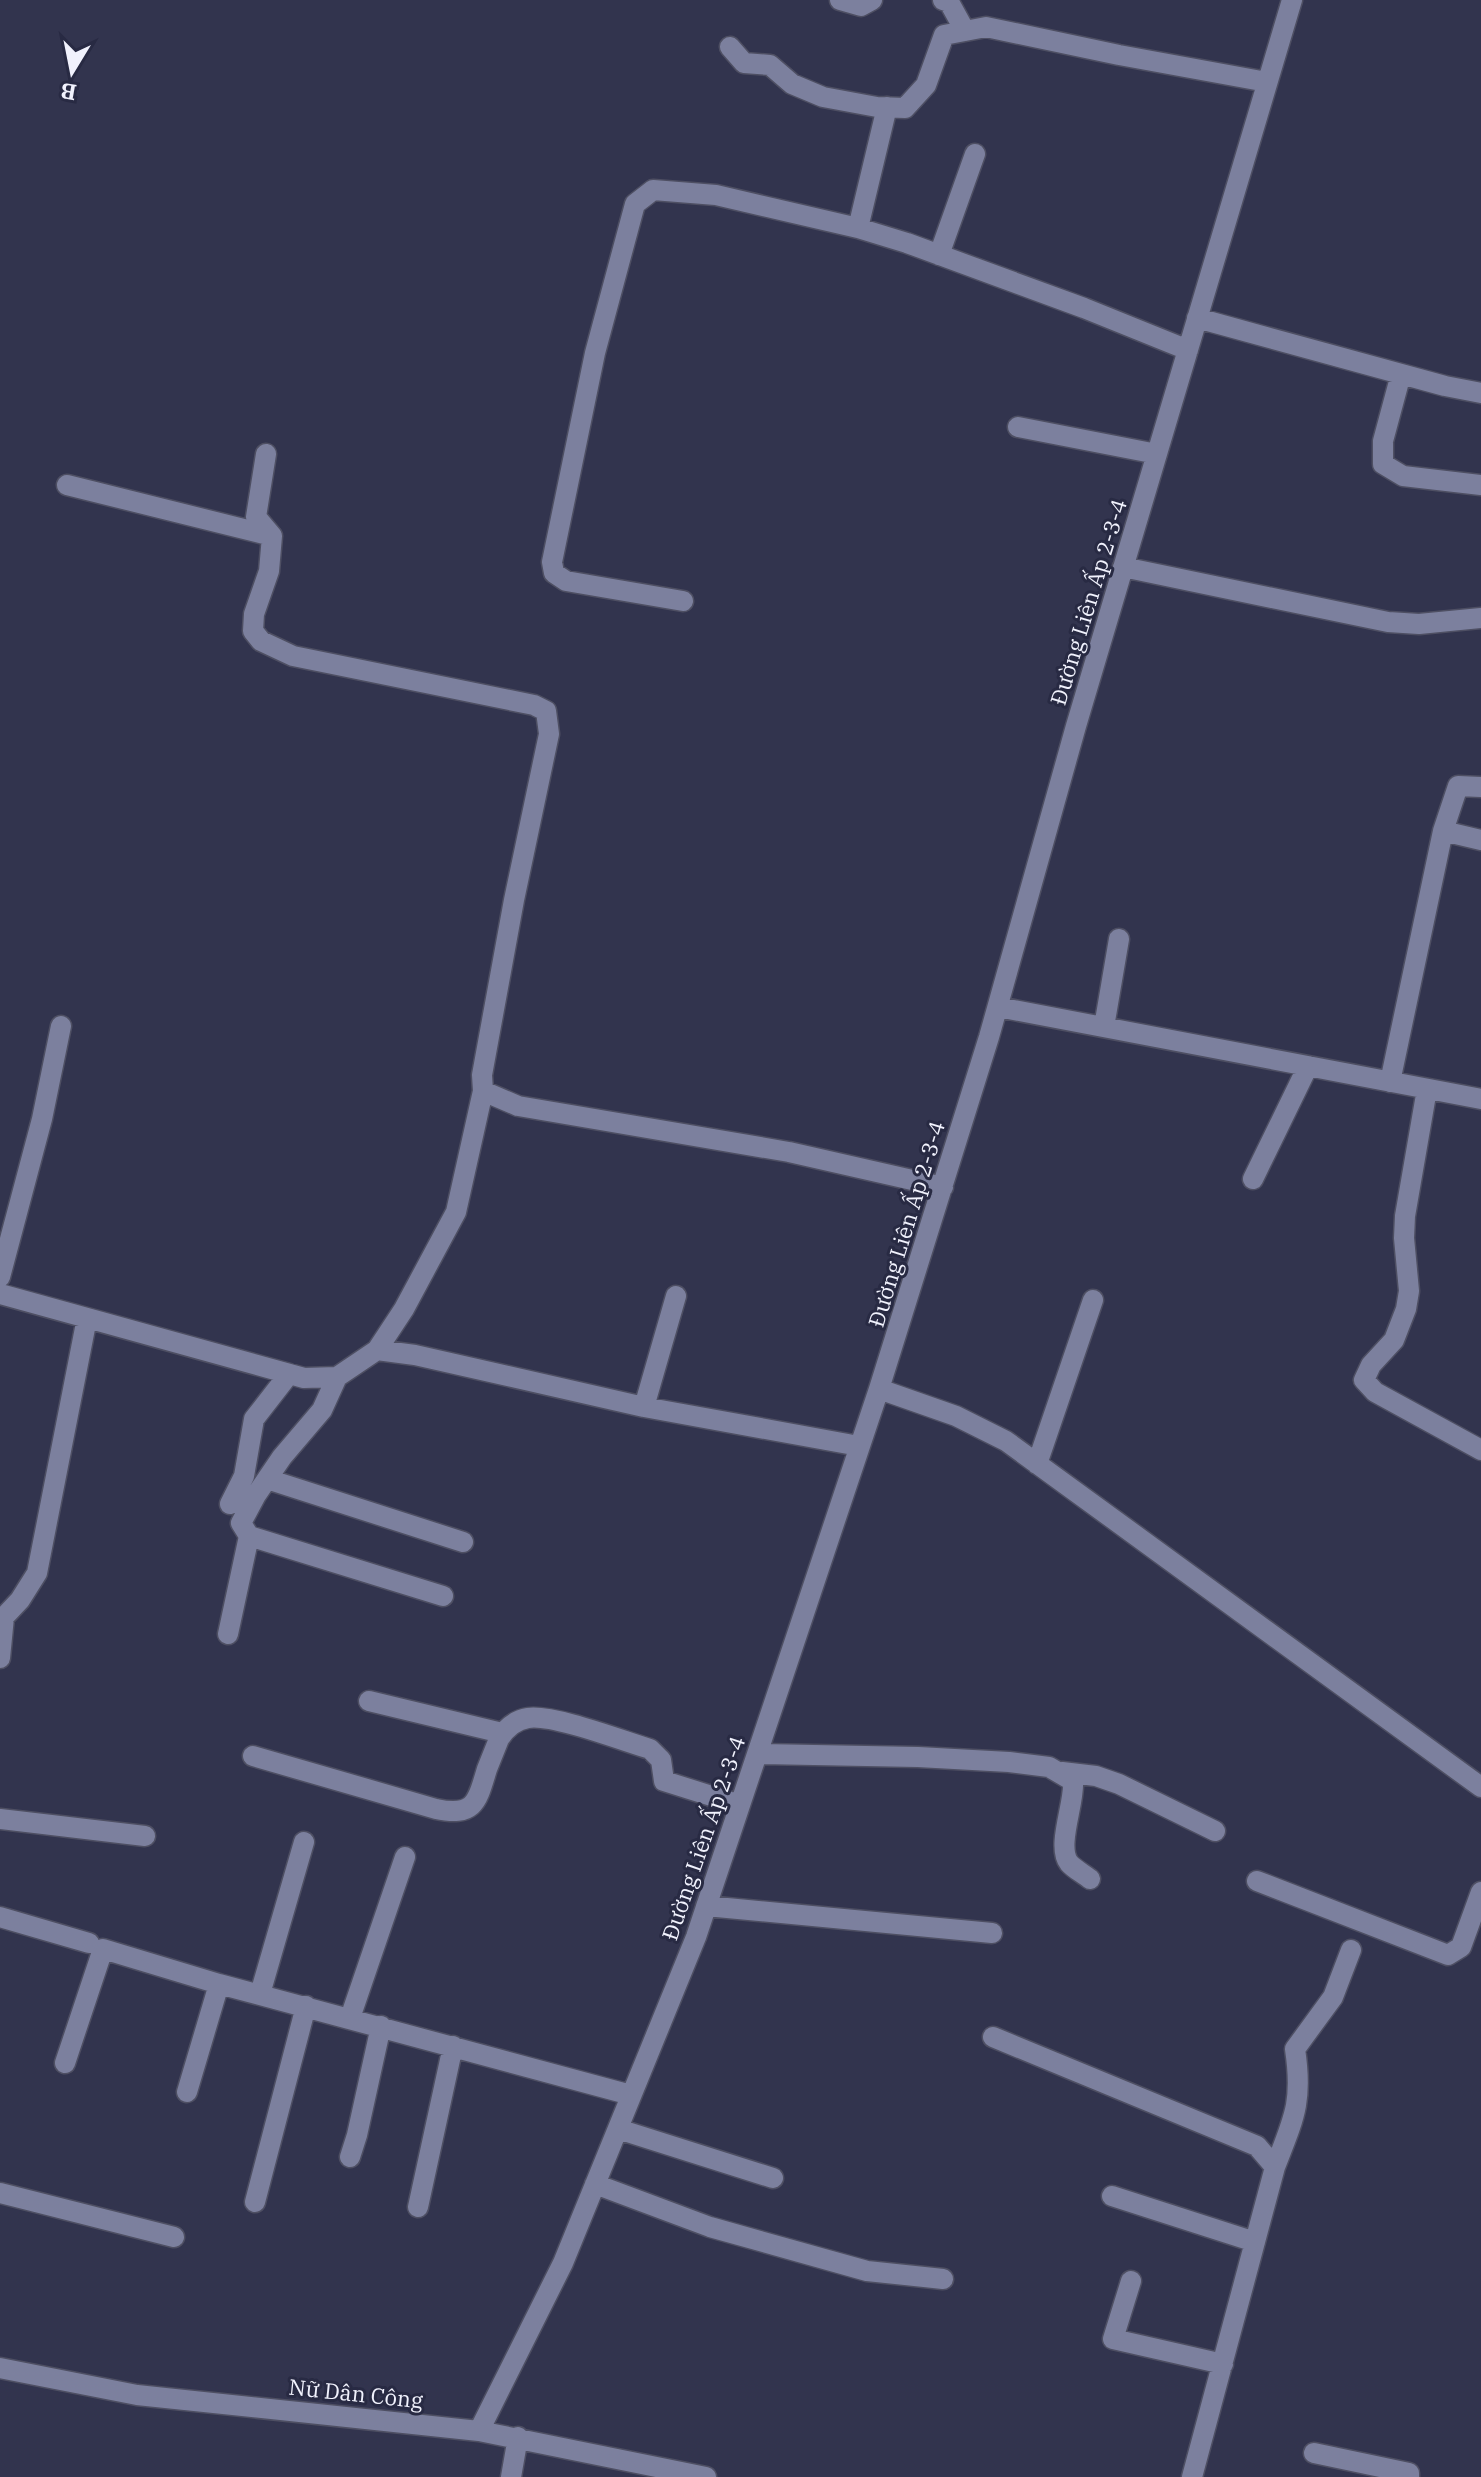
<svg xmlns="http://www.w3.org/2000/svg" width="1481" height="2477" font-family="'IBM Plex Serif',serif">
	<rect width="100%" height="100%" fill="#32344e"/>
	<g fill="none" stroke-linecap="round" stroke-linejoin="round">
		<defs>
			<path id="minor" d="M840,0l21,6 11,-6
				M943,0l6,2 16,29
				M730,47l14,16 26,2 22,19 31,13 54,10 28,1 21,-23 18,-50 42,-8 133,28 148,27
				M858,228l29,-121
				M939,255l36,-101
				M1197,318l248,68 36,7
				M1401,374l-18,67v23l20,12 78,9
				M1018,427l139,27
				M266,454l-10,63 16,19 -3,35 -15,43 -1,17 8,10 32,15 241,49 12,6 3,23 -35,166 -32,175 1,16 -27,121 -52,97 -27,41
				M67,485l205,51
				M1123,567l265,55 31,2 62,-6
				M683,601l-117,-20 -12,-8 -2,-11 43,-209 40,-149 18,-14 63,5 142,33 49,15 177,65 104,42
				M1443,831l38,9
				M998,1007l483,92
				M1104,1027l15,-88
				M1390,1082l53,-251 15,-45 23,1
				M1427,1089l-22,127 -1,22 5,53 -3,18 -12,31 -23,25 -7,15 11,12 106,58
				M483,1091l35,15 271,46 154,35
				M1253,1179l55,-113
				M0,1277l42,-158 19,-93
				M0,1294l304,84 33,-1 40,-27 38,5 229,52 215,39
				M879,1389l77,27 50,25 475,346
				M644,1407l32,-111
				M1037,1464l56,-164
				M267,1479l196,63
				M230,1504l14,-28 10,-57 35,-45
				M249,1536l194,60
				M228,1634l21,-98 -8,-13 15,-28 26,-38 40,-47 15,-33
				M0,1658l4,-41 16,-17 17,-27 50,-255
				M369,1701l133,32
				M757,1754l161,3 91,5 40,5 24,14c2,22 -17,65 -4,82 5,6 15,11 21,16
				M253,1756l183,53c39,8 41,-7 51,-40 4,-10 8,-20 12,-30 7,-11 16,-19 29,-21 25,-4 95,23 122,31l11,11 3,21 76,24
				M1062,1772l34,4 23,8 96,47
				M0,1819l145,17
				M1257,1881l191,74 13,-8 20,-55
				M706,1906l286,27
				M0,1917l89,26
				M260,1994l44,-152
				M350,2018l55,-161
				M993,2037l264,109 18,21 -83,310
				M65,2063l38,-114 116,35 412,111
				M187,2092l32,-108
				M618,2129l155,49
				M350,2157l7,-22 24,-109
				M1275,2167c19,-49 28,-65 20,-118l38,-52 18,-47
				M595,2184l115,43 157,44 76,8
				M0,2193l174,44
				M1112,2196l143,46
				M255,2202l51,-196
				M418,2207l35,-161
				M1131,2281l-18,58 110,25
				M0,2368l137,27 342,36 227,46
				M479,2431l84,-168 133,-326 44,-132 139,-416 110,-352 87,-311 216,-726
				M1314,2453l95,20v4
				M511,2477l7,-40"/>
		</defs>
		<!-- minor casing -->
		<use href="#minor" stroke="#4e4f63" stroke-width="23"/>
		<!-- minor -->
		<use href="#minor" stroke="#7c809e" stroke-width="20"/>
	</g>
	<g text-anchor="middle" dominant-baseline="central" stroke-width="6" stroke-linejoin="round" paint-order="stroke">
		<!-- street labels -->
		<g font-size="22" fill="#f1f2fd" stroke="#282a43">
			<text transform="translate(1088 602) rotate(-73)">Đường Liên Ấp 2-3-4</text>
			<text transform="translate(906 1224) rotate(-73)">Đường Liên Ấp 2-3-4</text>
			<text transform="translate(703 1838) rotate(-71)">Đường Liên Ấp 2-3-4</text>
			<text transform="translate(356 2393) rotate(6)">Nữ Dân Công</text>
		</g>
	</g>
	<!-- north arrow -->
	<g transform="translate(72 72) rotate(190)" stroke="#282a43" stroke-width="6" paint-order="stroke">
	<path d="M0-6L14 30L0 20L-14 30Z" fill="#f1f2fd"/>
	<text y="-12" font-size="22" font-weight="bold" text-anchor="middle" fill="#f1f2fd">B</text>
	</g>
</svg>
